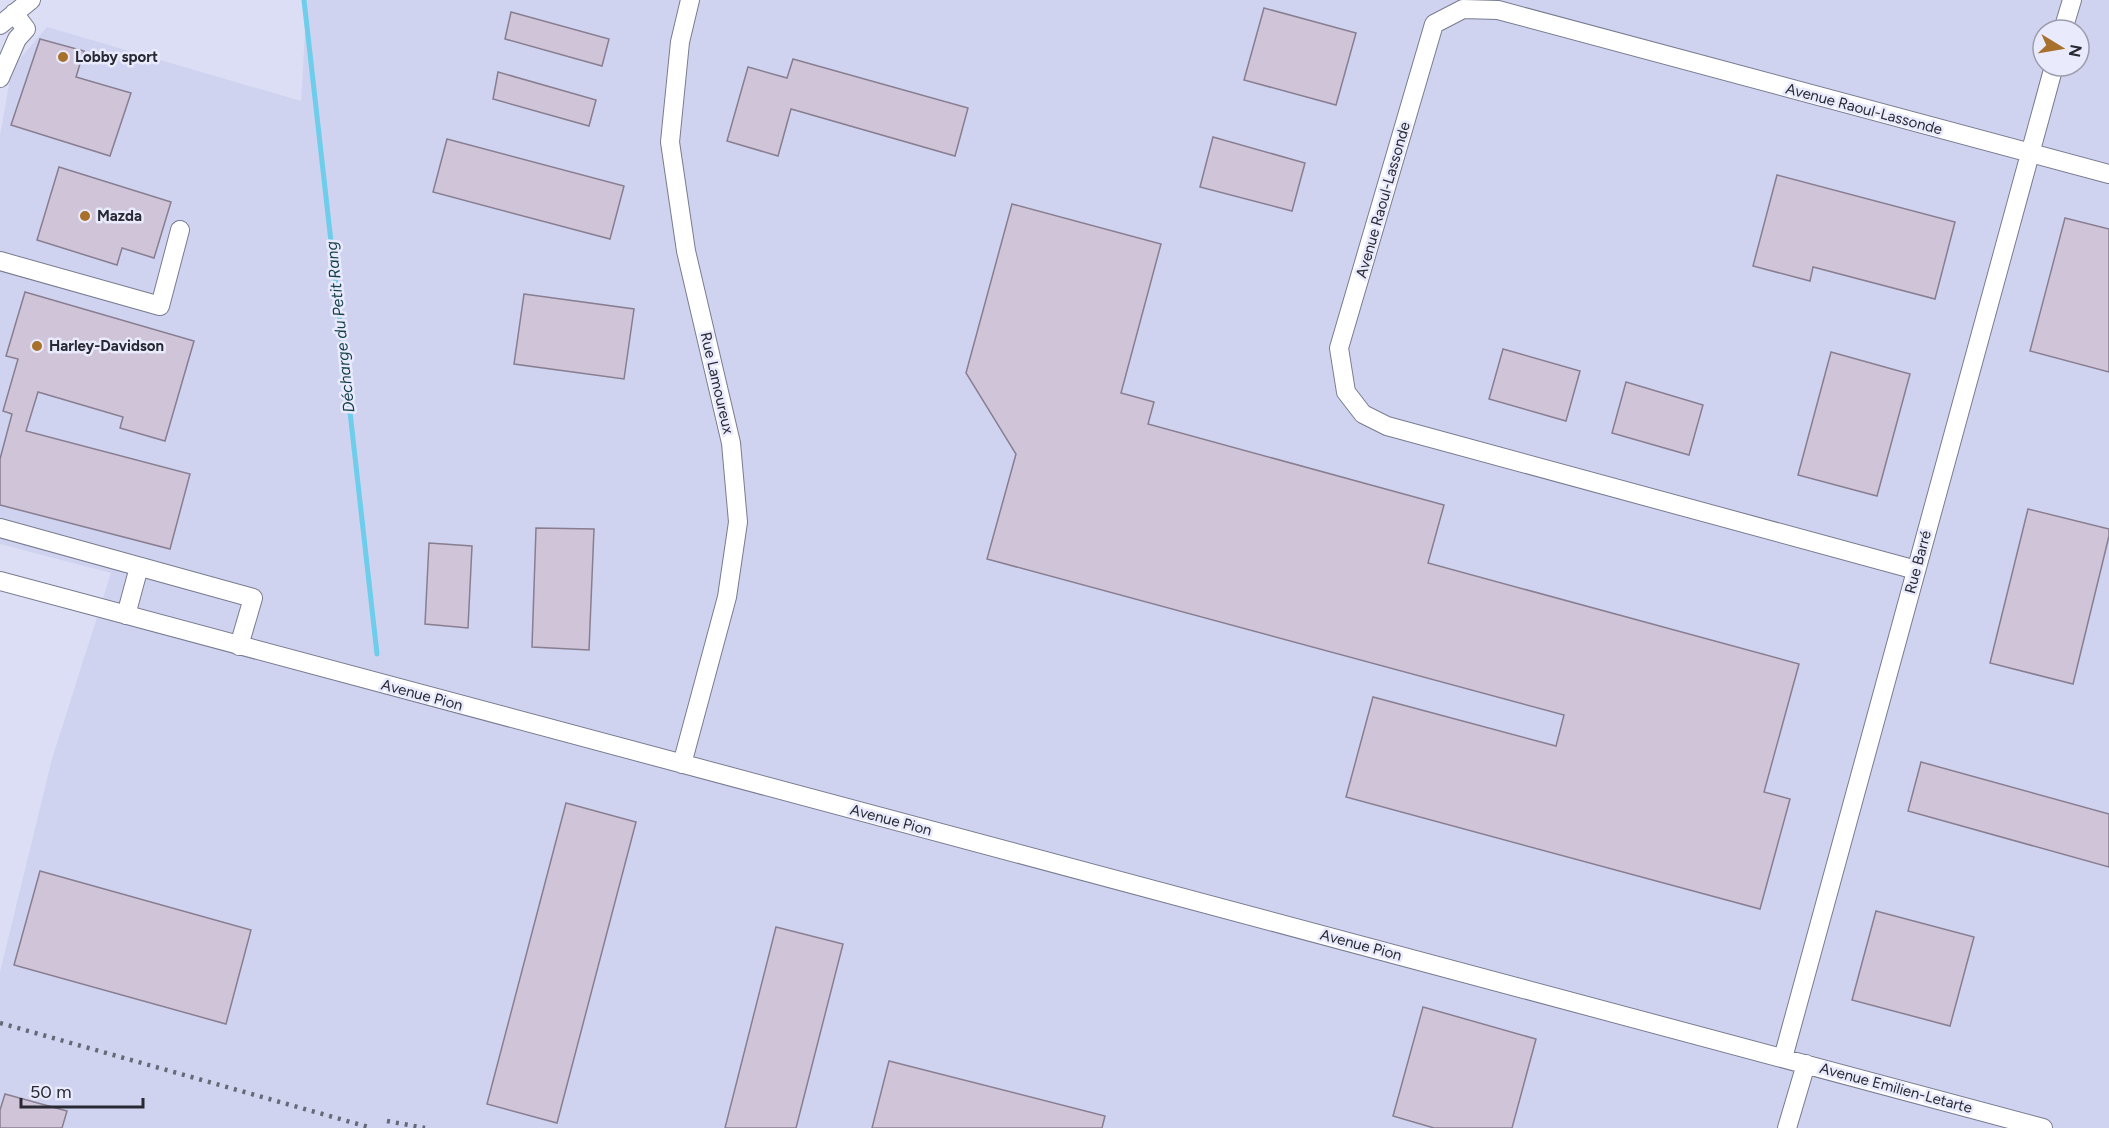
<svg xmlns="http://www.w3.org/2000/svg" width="2109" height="1128" font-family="Figtree,sans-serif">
	<rect width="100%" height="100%" fill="#dbdef4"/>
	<!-- built -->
	<path fill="#cfd3ef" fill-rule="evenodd" d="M307,0h1802v1128h-2109v-156l52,-213 59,-186 -111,-29v-408l12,-68 35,-41 254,74zM2043,30h36v36h-36z"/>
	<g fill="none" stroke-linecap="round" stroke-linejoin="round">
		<!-- stream -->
		<path stroke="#6ecdea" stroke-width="5" d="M304,0l73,654"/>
	</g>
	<!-- building -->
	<path fill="#d0c4d9" stroke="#887e91" stroke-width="1.5" d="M1264,8l92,25 -20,72 -92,-25z
		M511,12l98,27 -7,27 -97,-27z
		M40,39l44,12 -8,26 55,16 -21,63 -99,-31z
		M793,59l175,49 -13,48 -164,-47 -13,47 -51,-15 21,-74 39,11z
		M498,72l98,28 -7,26 -96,-27z
		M1213,137l92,26 -13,48 -92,-24z
		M447,139l177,47 -14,53 -177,-47z
		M59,167l112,35 -17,56 -32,-10 -5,17 -80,-25z
		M1777,175l178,47 -20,77 -122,-32 -3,14 -57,-15z
		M1012,204l149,40 -40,149 33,9 -6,22 296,81 -16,58 371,101 -35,128 26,7 -30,110 -414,-112 27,-100 183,49 8,-31 -577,-156 29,-105 -50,-81z
		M2065,218l44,11v143l-79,-21z
		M25,292l169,49 -29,100 -45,-13 3,-11 -85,-25 -12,39 164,43 -20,75 -170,-44v-46l12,-45 -9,-3 15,-52 -12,-3z
		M524,294l110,15 -10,70 -110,-15z
		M1503,349l77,22 -14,50 -77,-22z
		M1831,352l79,22 -33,122 -79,-21z
		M1626,382l77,23 -14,50 -77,-22z
		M2028,509l81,20v7l-36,148 -83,-21z
		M536,528l58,1 -5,121 -57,-3z
		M429,543l43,3 -4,82 -43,-4z
		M1921,762l188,52v53l-201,-56z
		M566,803l70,19 -79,301 -70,-19z
		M40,871l211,59 -25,94 -212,-59z
		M1876,911l98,26 -24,89 -98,-26z
		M776,927l67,17 -47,184h-71z
		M1423,1007l113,32 -24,89h-78l-41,-12z
		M889,1061l216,55 -3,12h-230z
		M5,1094l62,17 -5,17h-62v-18z"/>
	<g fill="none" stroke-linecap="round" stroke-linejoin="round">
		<defs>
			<path id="minor" d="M0,25l31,-25
				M2063,30l9,-30
				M0,78l17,-39 9,-10 -12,-16
				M0,261l160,45 20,-76
				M0,528l253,70 -14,48
				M1916,570l-529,-144 -24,-12 -17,-22 -7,-44 95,-324 29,-15 35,1 611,164
				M0,581l2043,547
				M126,615l13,-48
				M682,764l45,-167 11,-75 -7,-79 -45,-192 -16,-109 10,-100 10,-42
				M1783,1058l271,-992
				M1787,1128l19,-64"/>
		</defs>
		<!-- minor casing -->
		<use href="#minor" stroke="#797c90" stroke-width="20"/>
		<!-- minor -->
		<use href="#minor" stroke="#fff" stroke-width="18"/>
		<!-- rail -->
		<path stroke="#666875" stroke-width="4.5" stroke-dasharray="3 6" stroke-linecap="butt" d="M0,1023l372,105
			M387,1121l38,7"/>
	</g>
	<!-- markers -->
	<g fill="#a7712b" stroke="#e9ebfd" stroke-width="2">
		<circle cx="63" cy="57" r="6"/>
		<circle cx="85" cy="216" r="6"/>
		<circle cx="37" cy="346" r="6"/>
	</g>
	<g text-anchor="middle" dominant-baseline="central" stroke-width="5" stroke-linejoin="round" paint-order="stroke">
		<!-- poi labels -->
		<g font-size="15" font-weight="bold" fill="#282932" stroke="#e9ebfd" text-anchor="start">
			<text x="75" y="57">Lobby sport</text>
			<text x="97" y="216">Mazda</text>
			<text x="49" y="346">Harley-Davidson</text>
		</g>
		<!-- street labels -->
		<g font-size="15" fill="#282932" stroke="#e9ebfd">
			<text transform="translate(1864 109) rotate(15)">Avenue Raoul-Lassonde</text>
			<text transform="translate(1383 200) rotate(-74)">Avenue Raoul-Lassonde</text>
			<text transform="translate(717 383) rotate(77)">Rue Lamoureux</text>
			<text transform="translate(1918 562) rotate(-75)">Rue Barré</text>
			<text transform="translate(422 695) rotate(15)">Avenue Pion</text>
			<text transform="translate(891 820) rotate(15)">Avenue Pion</text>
			<text transform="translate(1361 945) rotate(15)">Avenue Pion</text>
			<text transform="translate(1896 1088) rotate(15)">Avenue Emilien-Letarte</text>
		</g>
		<!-- water labels -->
		<g font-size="16" font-style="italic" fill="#133f4b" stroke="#e9ebfd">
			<text transform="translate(340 327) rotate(-96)">Décharge du Petit Rang</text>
		</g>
	</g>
	<!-- north arrow -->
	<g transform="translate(2061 48) rotate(101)"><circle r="28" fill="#e9ebfd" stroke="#9c9dac" stroke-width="1.5"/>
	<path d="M0-4.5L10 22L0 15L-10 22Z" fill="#a7712b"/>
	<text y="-9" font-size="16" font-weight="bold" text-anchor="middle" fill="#282932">N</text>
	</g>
	<!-- scale -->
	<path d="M21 1098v9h122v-9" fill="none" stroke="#282932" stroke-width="3"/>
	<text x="30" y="1098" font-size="18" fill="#282932" stroke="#e9ebfd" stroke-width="4.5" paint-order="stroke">50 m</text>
</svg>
